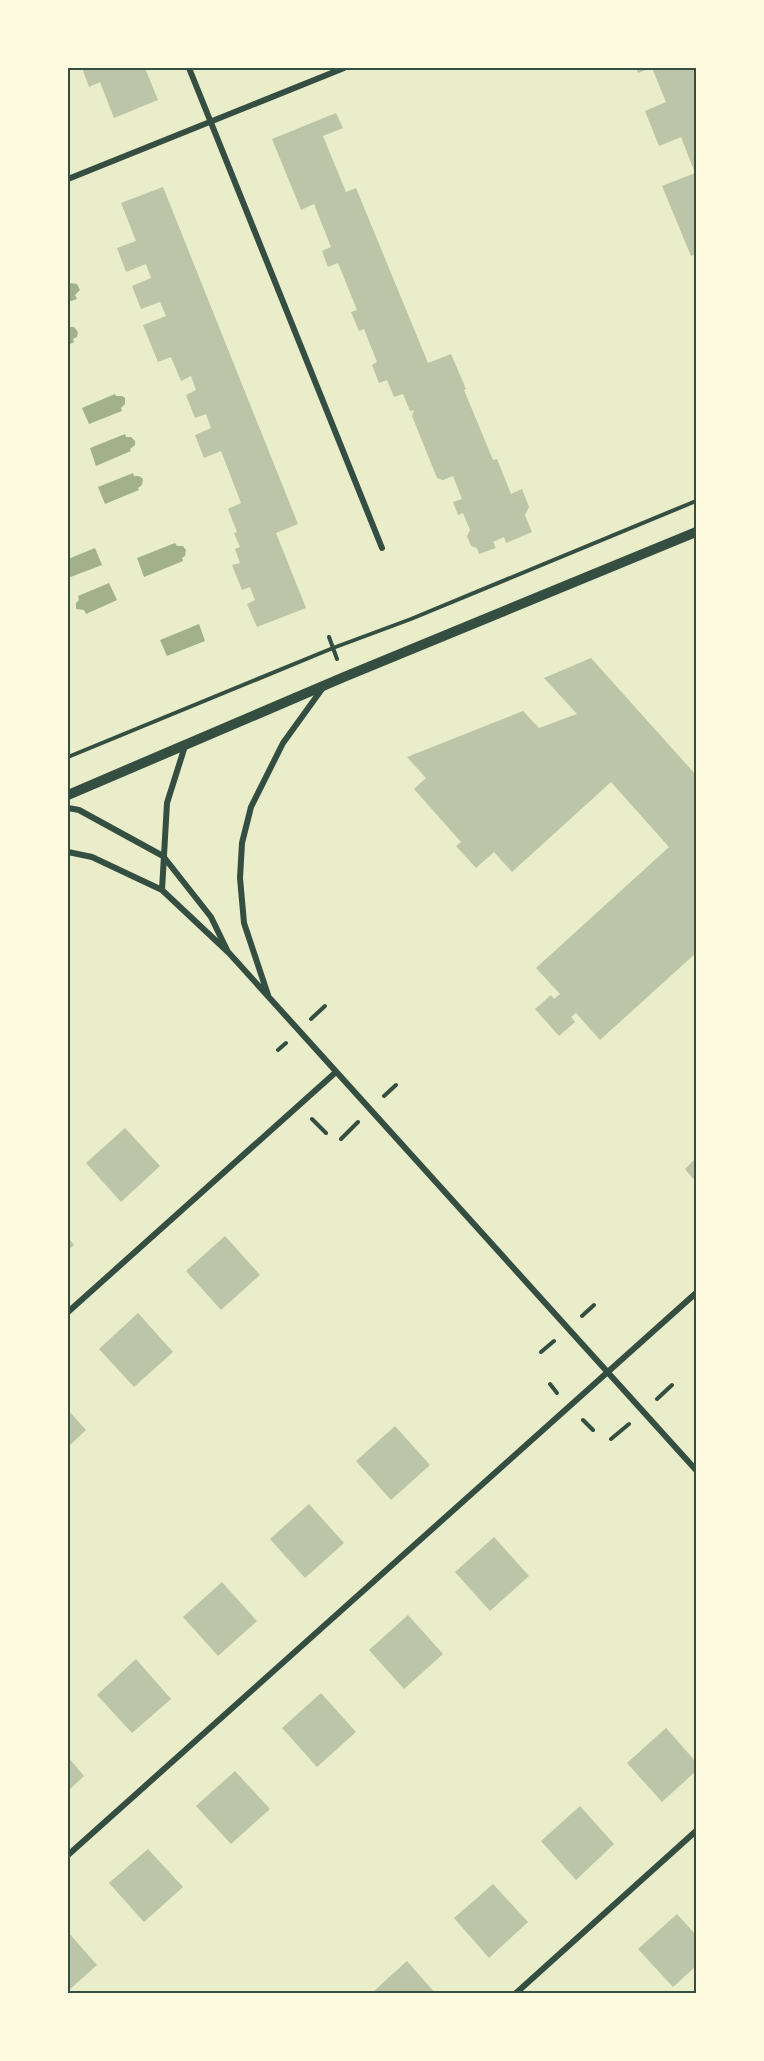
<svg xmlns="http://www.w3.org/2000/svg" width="764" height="2061" font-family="Cabin,sans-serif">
	<rect width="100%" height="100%" fill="#e9edc9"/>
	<!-- water -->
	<path fill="#a3b18a" d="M68,280l2,3 7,1 3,6 -5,5 2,4 -9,3z
		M68,325l1,2h5l4,5 -1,5 -4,2 1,3 -6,3z
		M115,394l1,2h6l3,2v6l-4,4 1,3 -33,13 -7,-16z
		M125,434l1,3h5l4,4v4l-5,4 1,2 -35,15 -6,-18z
		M133,473l1,3h5l4,3 -1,6 -4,3 1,2 -34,14 -7,-17z
		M175,543l2,3h6l3,4 -1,6 -3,2 1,3 -39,16 -7,-19z
		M95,548l7,17 -34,13v-19z
		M109,583l8,17 -31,14 -2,-4 -8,-1v-6l3,-3 -1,-4z
		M199,624l6,17 -38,15 -7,-16z"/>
	<!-- building -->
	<path fill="#bcc5a7" d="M82,68h63l13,32 -44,18 -14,-36 -11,5z
		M636,68h15l-13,5z
		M652,68h44v186l-5,2 -29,-70 33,-13 -14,-36 -22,9 -14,-35 21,-9z
		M336,113l7,15 -20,8 23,56 10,-4 72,175 23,-9 15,35 -2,1 29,70 4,-1 14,35 11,-5 7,18 -4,8 7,17 -26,11 -2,-6 -11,5 3,6 -17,6 -2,-6 -6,-2 -4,-10 3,-6 -7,-17 -5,2 -5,-13 9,-3 -9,-23 -10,4 -6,-2 -25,-62 2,-6 -4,1 -7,-17 -9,3 -7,-17 -8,3 -7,-18 5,-3 -13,-33 -5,2 -8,-19 6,-2 -19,-47 -10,4 -6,-16 9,-4 -17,-43 -13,6 -29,-71z
		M163,187l135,337 -22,9 30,75 -49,19 -10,-23 8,-4 -5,-13 -8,3 -10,-25 8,-2 -5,-14 5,-2 -6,-14 3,-1 -9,-23 13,-6 -20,-52 -17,7 -9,-23 16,-7 -5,-14 -11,4 -9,-23 10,-5 -5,-14 -10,5 -10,-24 -13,5 -15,-37 23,-9 -6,-14 -19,7 -9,-23 19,-8 -5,-14 -20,8 -9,-24 19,-7 -15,-38z
		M591,658l105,117v178l-96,87 -24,-27 -5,4 4,5 -16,14 -24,-27 16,-14 3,4 6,-5 -24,-26 133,-121 -58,-65 -99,90 -18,-20 -18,16 -20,-22 5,-4 -47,-53 12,-11 -19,-21 116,-46 16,17 38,-14 -33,-36z
		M125,1128l35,38 -39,36 -35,-39z
		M696,1158v24l-11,-13z
		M225,1236l35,39 -39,35 -35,-39z
		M68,1237l6,8 -6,5z
		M138,1313l35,39 -39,35 -35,-38z
		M68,1410l18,20 -18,17z
		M395,1426l35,39 -39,35 -35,-39z
		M309,1504l35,39 -39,35 -35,-39z
		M494,1537l35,39 -39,35 -35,-39z
		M222,1582l35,39 -39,35 -35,-39z
		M408,1615l35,39 -39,35 -35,-39z
		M136,1659l35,40 -39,34 -35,-38z
		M321,1693l35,39 -39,35 -35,-39z
		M666,1728l30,34v9l-34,31 -35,-39z
		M68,1757l16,19 -16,15z
		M235,1771l35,38 -39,35 -35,-38z
		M580,1806l34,38 -38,36 -35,-39z
		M148,1849l35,38 -39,35 -35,-39z
		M493,1884l35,38 -39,36 -35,-40z
		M677,1914l19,21v31l-23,21 -35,-38z
		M68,1932l29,33 -29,26z
		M407,1961l29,33h-65l16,-15z"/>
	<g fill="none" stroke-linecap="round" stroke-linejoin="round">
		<!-- path -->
		<path stroke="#344e41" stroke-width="4" d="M329,637l8,22
			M68,757l265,-109 78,-29 285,-118
			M311,1019l14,-13
			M278,1050l8,-7
			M384,1096l12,-11
			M312,1119l14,14
			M341,1139l17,-17
			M582,1316l12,-11
			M541,1352l13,-11
			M550,1384l7,9
			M657,1399l15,-14
			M583,1420l10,10
			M611,1439l18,-15"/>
		<!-- minor -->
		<path stroke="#344e41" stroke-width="6" d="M189,68l193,480
			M68,179l276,-111
			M68,808l11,2 84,46 48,61 16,33
			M68,852l24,5 70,33 67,63 467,517
			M162,890l5,-87 18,-57
			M268,995l-24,-72 -4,-45 2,-35 9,-36 32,-64 39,-54
			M68,1312l268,-240
			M68,1855l628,-562
			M515,1994l181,-163"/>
		<!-- tertiary -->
		<path stroke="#344e41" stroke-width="10" d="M68,795l276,-118 352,-145"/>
	</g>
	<!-- border -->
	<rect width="764" height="2061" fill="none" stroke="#fefae0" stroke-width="138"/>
	<rect x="69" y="69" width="626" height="1923" fill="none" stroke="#344e41" stroke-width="2"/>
</svg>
